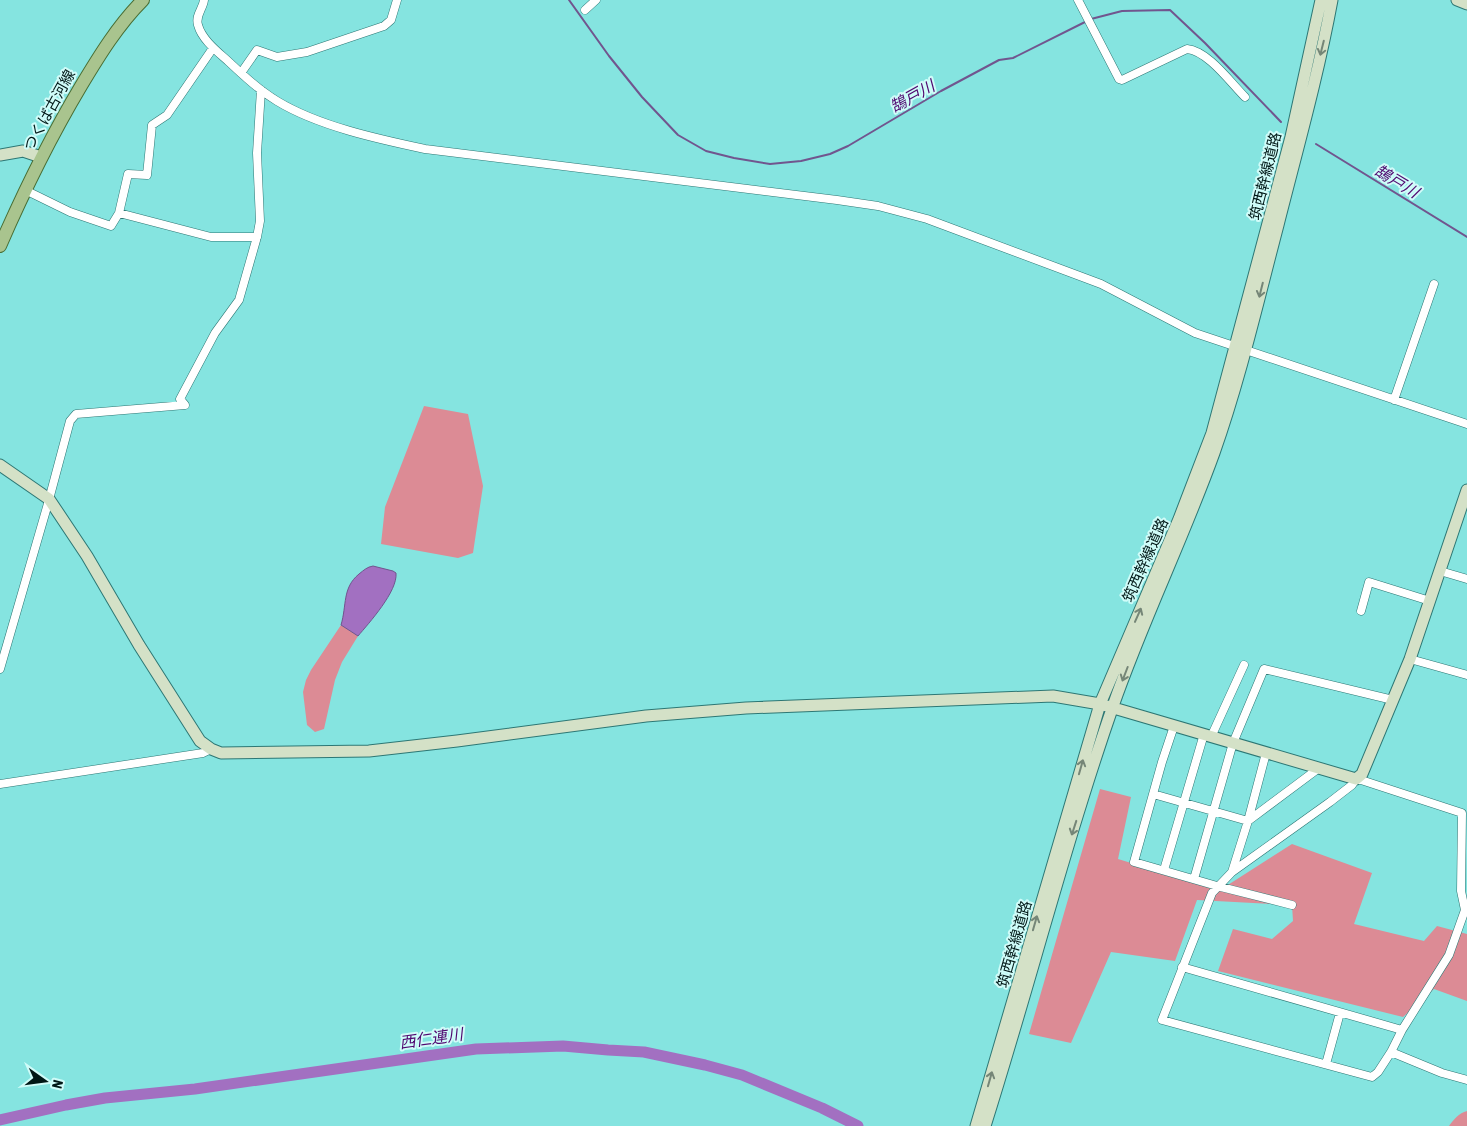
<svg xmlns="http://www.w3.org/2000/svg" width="1467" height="1126" font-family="'Asap Condensed','Noto Sans JP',sans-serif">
	<rect width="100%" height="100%" fill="#85e4e0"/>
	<!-- green -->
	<path fill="#dc8b95" d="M424,406l44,8 15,72 -10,67 -15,5 -77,-14 4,-37z
		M341,625l17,11 -16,26 -7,18 -11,49 -9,3 -8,-7 -4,-33 3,-12 5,-10z
		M1100,789l31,8 -13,62 102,31 72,-46 80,29 -18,51 70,17 13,-15 30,8v67l-33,-12 -31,28 -185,-46 15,-42 39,10 21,-18 -1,-16 -95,-5 -22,61 -64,-9 -40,91 -42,-9z
		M1467,1111v15h-18c4,-6 10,-13 18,-15z"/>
	<!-- water -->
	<path fill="#a270c1" stroke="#71558e" d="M373,566l20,5 3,2c2,18 -27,50 -38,63l-17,-11c6,-20 1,-37 18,-51 5,-4 8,-7 14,-8z"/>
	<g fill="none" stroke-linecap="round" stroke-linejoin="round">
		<!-- stream -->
		<path stroke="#71558e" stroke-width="2" d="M569,0l40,56 33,41 36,38 28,16 28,7 36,6 31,-3 29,-7 18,-8 93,-55 58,-31 14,-2 74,-37
			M1091,19l31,-8 48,-1 35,33 76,79
			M1316,144l151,93"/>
		<!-- river -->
		<path stroke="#a270c1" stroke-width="11" d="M0,1120l66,-15 39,-7 90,-9 281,-40 87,-3 45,4 36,2 61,13 37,10 80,33 36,18"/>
		<defs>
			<path id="street" d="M204,0c-1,9 -9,15 -6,25 4,15 20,27 31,37 15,14 30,28 48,39 41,25 101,38 148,48l412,51 41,6 49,13 174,65 94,49 272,91
				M1078,0l41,79 3,1 65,-31c21,2 43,33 58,48
				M585,10l11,-10
				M241,73l16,-23 20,7 30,-5 77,-26 7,-6 6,-20
				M25,190l45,22 41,14 8,-13 92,24h46
				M119,213l9,-39 19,1 5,-50 15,-10 46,-67
				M1394,400l40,-116
				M1440,571l27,8
				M1361,611l8,-29 61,19
				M1410,659l57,16
				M0,669l47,-162 23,-86 6,-7 109,-9 -5,-6 35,-66 24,-33 18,-63 3,-16 -3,-68 4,-63
				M1174,726l-12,36 -28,100 83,24 75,19
				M1211,737l33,-72
				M1356,779l-4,6 -22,17 -98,70 -20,21 -50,127 210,57 6,-5 13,-20 11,-22 47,-75 16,-45 -4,-19 1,-78 -104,-34
				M0,784l203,-31 8,-4
				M1153,794l95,27 71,-53
				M1164,870l40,-136
				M1232,872l16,-51 18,-68
				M1194,879l39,-136 31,-74 129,31
				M1182,967l220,63
				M1391,1052l51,21 25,7
				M1326,1064l14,-51"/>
			<path id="secondary" d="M1457,0l10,4
				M0,155l23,-4 18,6
				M0,465l49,34 38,57 52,89 61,96 11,8 10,4 148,-2 88,-10 189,-25 100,-8 307,-12 47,8 256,75 6,-5 48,-115 57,-169
				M976,1126l124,-422 79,-185 33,-86 79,-296 30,-137
				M985,1126c44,-139 80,-282 128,-420 30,-86 70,-167 101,-253 26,-74 44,-152 64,-228 19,-75 40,-149 54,-225"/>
			<path id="primary" d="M0,246c24,-55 50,-108 81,-160 18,-30 37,-61 62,-86"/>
		</defs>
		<!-- street casing -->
		<use href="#street" stroke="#2d7774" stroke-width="9"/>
		<!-- secondary casing -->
		<use href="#secondary" stroke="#2d7774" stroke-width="13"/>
		<!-- primary casing -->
		<use href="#primary" stroke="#486d33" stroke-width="14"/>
		<!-- street -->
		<use href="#street" stroke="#fff" stroke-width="8"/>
		<!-- secondary -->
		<use href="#secondary" stroke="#d4e1c7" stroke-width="11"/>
		<!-- primary -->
		<use href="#primary" stroke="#a9c48e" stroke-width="12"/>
	</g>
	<!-- one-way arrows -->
	<defs><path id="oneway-shaft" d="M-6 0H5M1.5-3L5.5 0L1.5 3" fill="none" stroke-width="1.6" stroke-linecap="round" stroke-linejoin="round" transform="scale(1.25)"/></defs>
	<g stroke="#758677">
		<use href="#oneway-shaft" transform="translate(1322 48) rotate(104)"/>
		<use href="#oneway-shaft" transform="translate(1261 290) rotate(104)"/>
		<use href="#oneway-shaft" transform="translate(1138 615) rotate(-66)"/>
		<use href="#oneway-shaft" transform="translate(1125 674) rotate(111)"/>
		<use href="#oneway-shaft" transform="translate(1081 767) rotate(-74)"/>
		<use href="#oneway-shaft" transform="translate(1074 828) rotate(108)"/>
		<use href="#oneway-shaft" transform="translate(1035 923) rotate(-74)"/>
		<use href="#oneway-shaft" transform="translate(990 1079) rotate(-74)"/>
	</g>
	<g text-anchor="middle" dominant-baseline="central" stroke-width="4" stroke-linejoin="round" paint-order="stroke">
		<!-- street labels -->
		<g font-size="15" fill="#001716" stroke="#d0fcf9">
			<text transform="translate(49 110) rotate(-61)">つくば古河線</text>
			<text transform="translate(1265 176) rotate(-76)">筑西幹線道路</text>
			<text transform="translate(1145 560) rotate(-66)">筑西幹線道路</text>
			<text transform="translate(1014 944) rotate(-74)">筑西幹線道路</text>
		</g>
		<!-- water labels -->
		<g font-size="16" font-style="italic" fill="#50076f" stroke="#d0fcf9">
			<text transform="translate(912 96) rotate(-29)">鵠戸川</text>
			<text transform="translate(1397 181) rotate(31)">鵠戸川</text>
			<text transform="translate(431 1038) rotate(-8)">西仁連川</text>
		</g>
	</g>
	<!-- north arrow -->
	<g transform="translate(45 1081) rotate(104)" stroke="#d0fcf9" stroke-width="4" paint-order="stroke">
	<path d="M0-4L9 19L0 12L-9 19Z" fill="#001716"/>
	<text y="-8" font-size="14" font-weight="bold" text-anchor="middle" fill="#001716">N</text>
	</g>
</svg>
